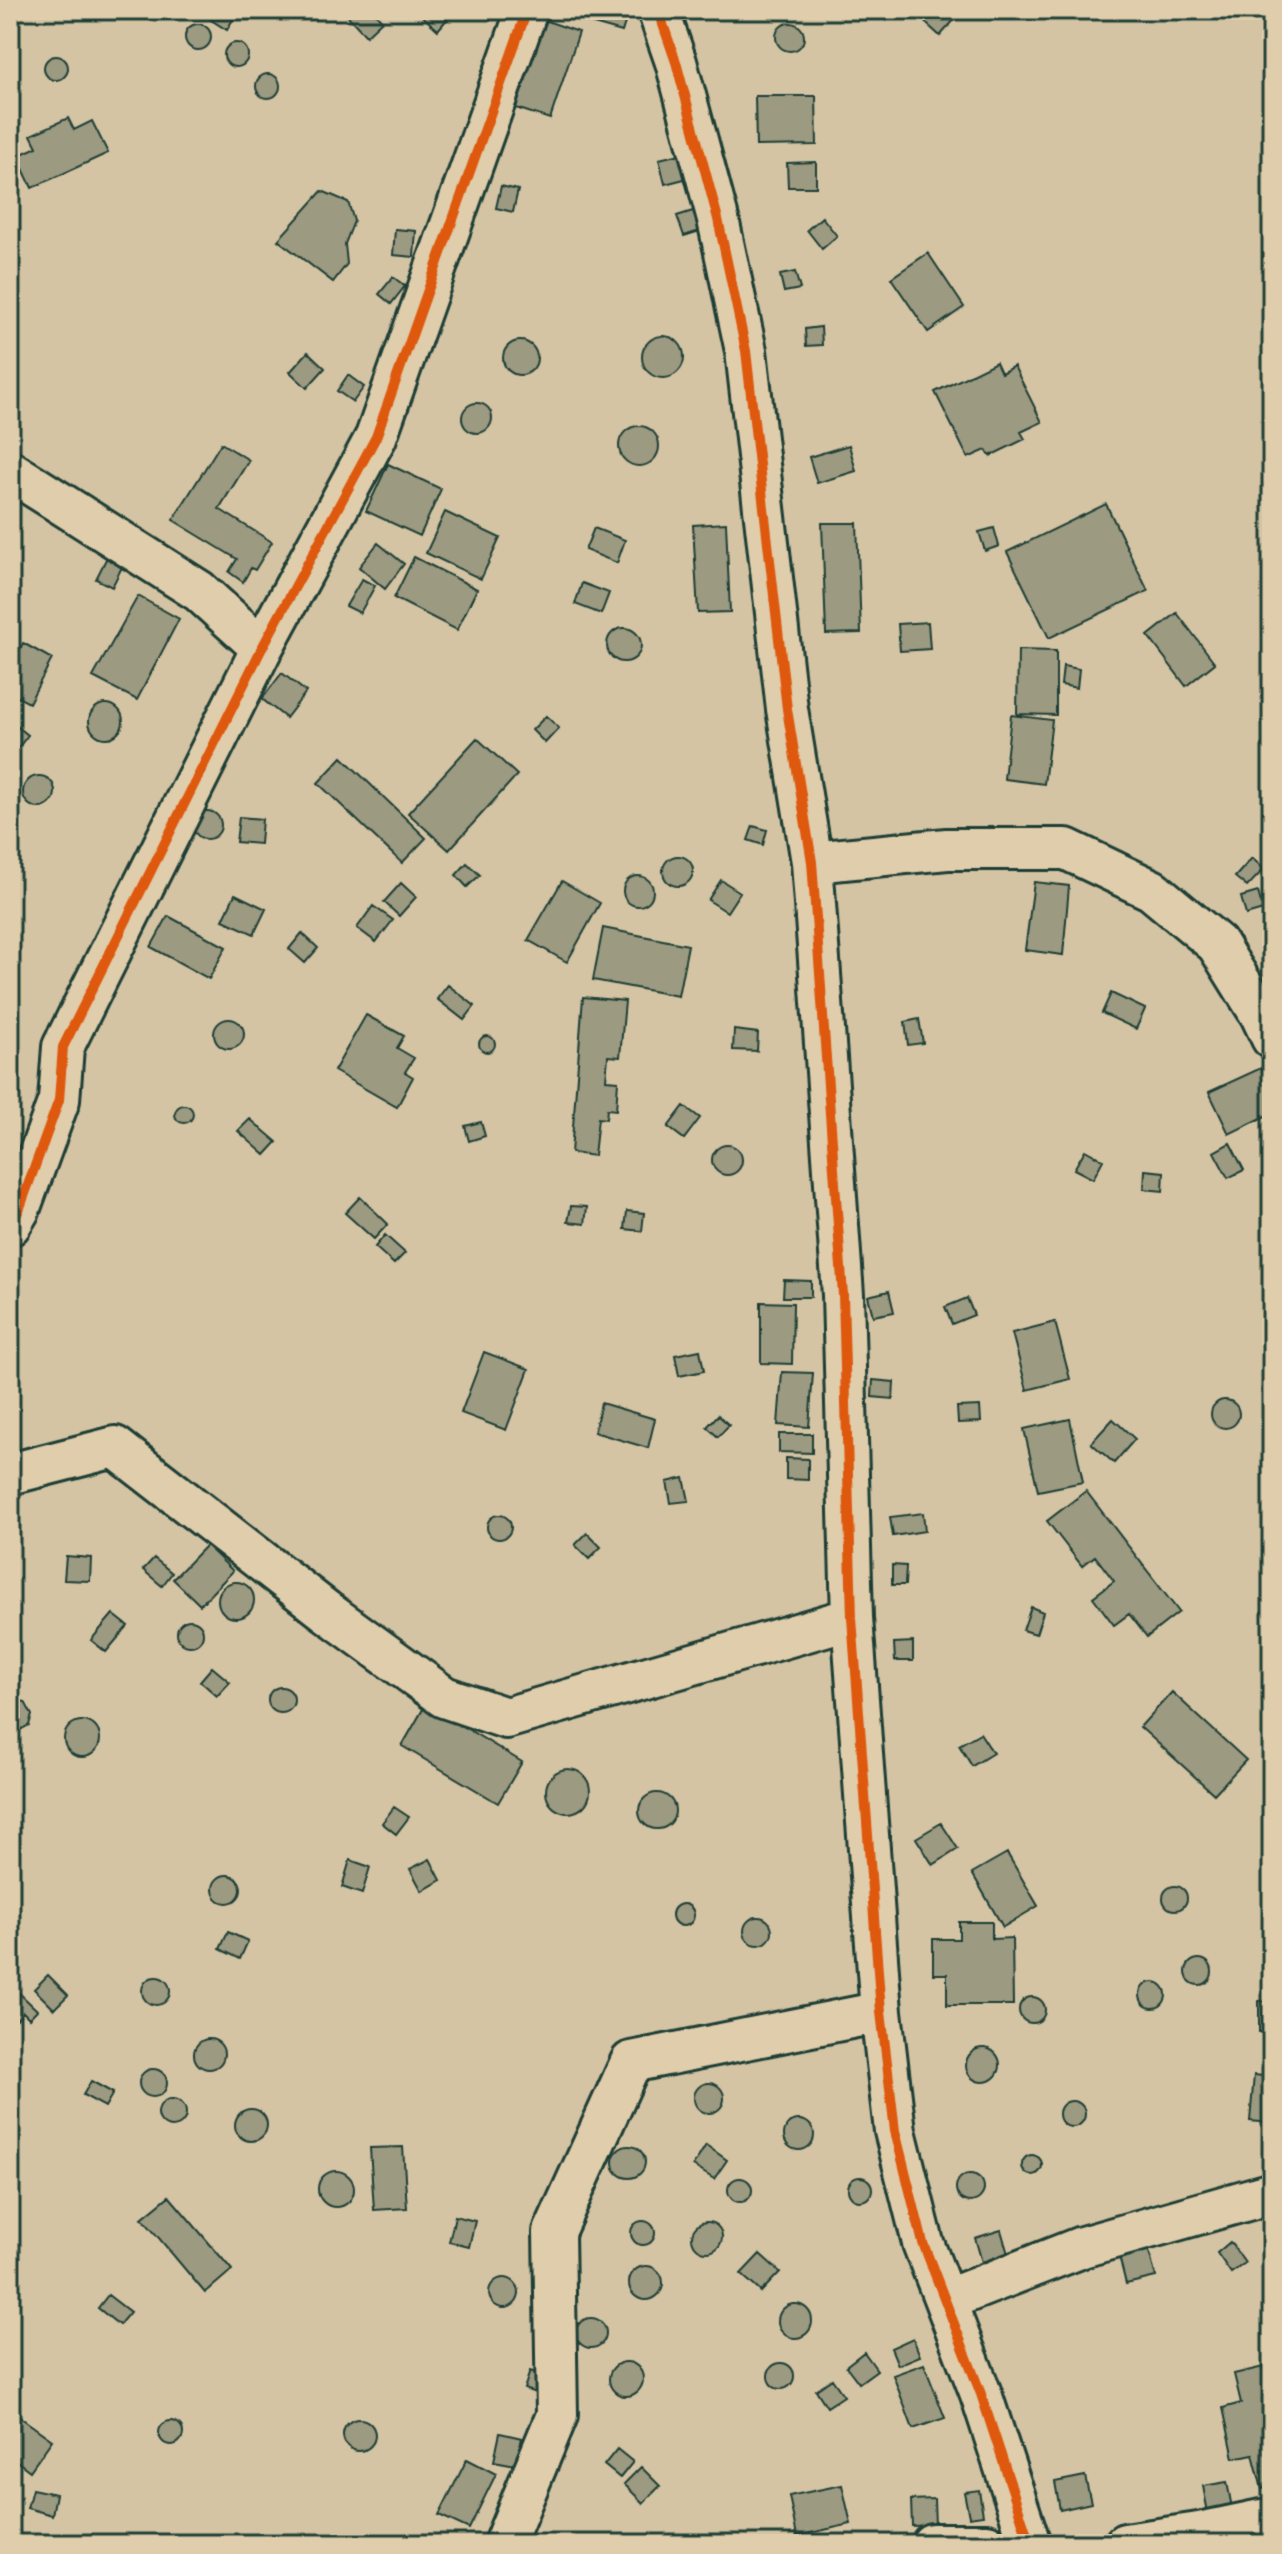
<svg xmlns="http://www.w3.org/2000/svg" width="1282" height="2554" font-family="'Architects Daughter',sans-serif">
	<rect width="100%" height="100%" fill="#d4c4a4"/>
	<filter id="ink" filterUnits="userSpaceOnUse"><feTurbulence type="fractalNoise" baseFrequency=".0125" numOctaves="2"/><feDisplacementMap in="SourceGraphic" scale="16" xChannelSelector="R" yChannelSelector="G"/><feConvolveMatrix kernelMatrix="1 2 1 2 8 2 1 2 1" color-interpolation-filters="sRGB"/></filter>
	<g filter="url(#ink)">
		<!-- building -->
		<path fill="#9c9a81" stroke="#1f3d34" stroke-width="2" d="M217,10h21l-11,20 -16,-10z
			M352,10h21l9,11 -16,15 -19,-21z
			M425,10h26l2,2 -15,18 -17,-15z
			M559,10h70l-7,22 -64,-18z
			M922,10h41l-23,26 -23,-21z
			M544,20l35,12 -29,87 -34,-11z
			M776 37a14 14 0 1 1 28 0a14 14 0 1 1-28 0Z
			M185 37a13 13 0 1 1 26 0a13 13 0 1 1-26 0Z
			M224 55a12 12 0 1 1 24 0a12 12 0 1 1-24 0Z
			M44 68a12 12 0 1 1 24 0a12 12 0 1 1-24 0Z
			M256 86a12 12 0 1 1 24 0a12 12 0 1 1-24 0Z
			M755,96h61l1,49 -61,1z
			M68,118l6,12 18,-9 16,32 -76,35 -15,-32 20,-9 -6,-12z
			M685,153l7,24 -27,7 -6,-25z
			M816,162v25h-28l-1,-24z
			M501,186l17,4 -5,22 -17,-4z
			M322,191l26,11 6,19 -9,23 2,20 -14,18 -55,-42z
			M696,210l7,20 -19,6 -7,-20z
			M822,217l15,19 -15,13 -15,-19z
			M395,229l21,2 -2,26 -21,-2z
			M928,253l36,54 -36,25 -37,-54z
			M795,272l5,17 -16,3 -4,-17z
			M393,277l12,9 -14,18 -12,-10z
			M821,327l1,18 -16,1 -1,-17z
			M642 357a21 21 0 1 1 42 0a21 21 0 1 1-42 0Z
			M503 358a17 17 0 1 1 34 0a17 17 0 1 1-34 0Z
			M308,352l17,16 -18,20 -17,-16z
			M996,362l5,11 13,-7 28,56 -21,10 4,7 -35,17 -4,-6 -18,8 -33,-66z
			M348,375l16,12 -11,15 -16,-11z
			M462 418a15 15 0 1 1 30 0a15 15 0 1 1-30 0Z
			M619 446a20 20 0 1 1 40 0a20 20 0 1 1-40 0Z
			M221,443l28,17 -30,49 53,33 -17,28 -4,-2 -8,14 -14,-10 8,-13 -64,-39z
			M849,445l7,26 -39,12 -8,-26z
			M388,464l53,25 -21,47 -54,-25z
			M1106,504l42,87 -99,47 -42,-86z
			M445,512l55,26 -19,41 -55,-26z
			M726,523l4,89 -32,1 -5,-88z
			M822,523h35l4,110 -35,1z
			M594,528l31,12 -8,23 -32,-13z
			M994,528l5,18 -14,5 -6,-19z
			M378,543l26,21 -19,25 -26,-22z
			M107,557l16,8 -11,22 -16,-8z
			M414,557l63,32 -20,41 -63,-32z
			M362,579l13,7 -15,27 -14,-7z
			M582,583l27,10 -8,21 -26,-10z
			M138,596l41,23 -42,81 -44,-23z
			M1177,613l38,50 -29,23 -38,-50z
			M928,622l2,27 -30,2 -2,-27z
			M607 645a17 17 0 1 1 34 0a17 17 0 1 1-34 0Z
			M23,643l29,16 -23,44 -19,-10v-26z
			M1018,650l38,1v64l-39,-1z
			M1063,666l16,3 -2,19 -16,-3z
			M282,673l24,19 -20,26 -24,-19z
			M89 721a17 17 0 1 1 34 0a17 17 0 1 1-34 0Z
			M1011,715l41,5 -8,64 -40,-5z
			M546,716l13,12 -14,15 -13,-13z
			M13,723l15,12 -13,17 -5,-4v-21z
			M477,738l40,37 -68,75 -41,-37z
			M342,757l84,81 -24,25 -84,-80z
			M23 792a16 16 0 1 1 32 0a16 16 0 1 1-32 0Z
			M193 825a14 14 0 1 1 28 0a14 14 0 1 1-28 0Z
			M239,817l23,2 -2,25 -24,-2z
			M753,826l14,4 -4,15 -15,-5z
			M663 871a15 15 0 1 1 30 0a15 15 0 1 1-30 0Z
			M1252,858l12,11 -17,18 -12,-10z
			M467,863l13,12 -13,12 -11,-12z
			M623 891a15 15 0 1 1 30 0a15 15 0 1 1-30 0Z
			M721,880l19,12 -13,20 -19,-12z
			M562,881l38,22 -33,59 -39,-22z
			M1034,882l35,4 -6,69 -38,-5z
			M401,883l15,14 -17,19 -15,-14z
			M1258,892l5,18 -17,5 -5,-18z
			M235,894l31,15 -12,25 -31,-14z
			M373,906l20,14 -17,22 -19,-14z
			M168,916l58,31 -17,32 -58,-32z
			M603,928l85,17 -10,51 -85,-16z
			M302,933l16,15 -13,15 -16,-14z
			M448,985l27,21 -11,14 -27,-21z
			M1111,993l34,16 -9,20 -34,-16z
			M583,997l42,4 -5,56 -12,-1 -2,24 12,1 -2,29 -9,-1 -1,10 -8,-1 -4,38 -23,-3z
			M366,1015l38,21 -7,12 17,10 -9,14 8,5 -16,30 -63,-36z
			M919,1019l4,24 -15,2 -3,-23z
			M214 1034a15 15 0 1 1 30 0a15 15 0 1 1-30 0Z
			M734,1030l24,3 -1,18 -24,-1z
			M479 1044a8 8 0 1 1 16 0a8 8 0 1 1-16 0Z
			M1261,1068l11,22v23l-43,21 -20,-42z
			M175 1114a9 9 0 1 1 18 0a9 9 0 1 1-18 0Z
			M684,1106l16,12 -16,21 -16,-12z
			M250,1119l27,23 -12,13 -27,-24z
			M481,1122l4,14 -16,5 -4,-15z
			M1230,1143l14,27 -16,8 -14,-26z
			M712 1160a15 15 0 1 1 30 0a15 15 0 1 1-30 0Z
			M1085,1150l18,10 -10,19 -19,-10z
			M1145,1170l19,2 -1,19 -19,-2z
			M360,1197l28,27 -14,15 -29,-26z
			M571,1206l16,1 -2,17 -17,-2z
			M627,1211l17,2 -2,18 -17,-2z
			M385,1235l20,18 -11,11 -19,-17z
			M784,1280l27,1v16h-28z
			M889,1291l5,21 -21,4 -5,-20z
			M967,1298l7,17 -22,9 -7,-17z
			M761,1302l32,1 -1,61 -31,-1z
			M1055,1322l15,57 -43,11 -15,-57z
			M700,1350l4,21 -25,5 -4,-21z
			M484,1352l45,17 -23,61 -45,-17z
			M782,1372l31,1 -4,54 -31,-2z
			M873,1380l21,2 -1,17 -21,-2z
			M1211 1414a14 14 0 1 1 28 0a14 14 0 1 1-28 0Z
			M601,1403l54,16 -7,29 -54,-16z
			M980,1406l1,16 -23,1 -1,-16z
			M718,1415l11,10 -11,12 -11,-10z
			M1070,1419l13,63 -45,9 -14,-62z
			M1113,1419l22,20 -21,24 -23,-20z
			M779,1434h33v19l-33,-1z
			M786,1458l22,1v21l-22,-1z
			M684,1478l5,23 -18,2 -4,-21z
			M1086,1491l93,121 -32,25 -18,-23 -15,11 -21,-28 21,-16 -19,-25 -13,10 -35,-45z
			M923,1513l2,18 -32,5 -3,-19z
			M487 1527a12 12 0 1 1 24 0a12 12 0 1 1-24 0Z
			M587,1533l14,14 -12,12 -14,-14z
			M206,1545l27,26 -33,34 -27,-26z
			M66,1556l25,2 -1,23 -26,-1z
			M154,1558l18,15 -10,13 -19,-16z
			M892,1565l14,1 -1,19h-13z
			M218 1600a18 18 0 1 1 36 0a18 18 0 1 1-36 0Z
			M1031,1607l12,5 -7,22 -13,-4z
			M113,1614l15,12 -22,26 -15,-12z
			M177 1633a13 13 0 1 1 26 0a13 13 0 1 1-26 0Z
			M913,1642v19h-18l-1,-18z
			M212,1667l18,15 -13,14 -17,-15z
			M268 1700a13 13 0 1 1 26 0a13 13 0 1 1-26 0Z
			M1172,1692l74,68 -32,34 -74,-67z
			M16,1699l9,3 7,13 -3,10 -9,5 -10,-1v-28z
			M426,1704l96,58 -24,41 -96,-57z
			M64 1739a18 18 0 1 1 36 0a18 18 0 1 1-36 0Z
			M980,1733l13,20 -21,13 -13,-21z
			M546 1791a22 22 0 1 1 44 0a22 22 0 1 1-44 0Z
			M639 1811a18 18 0 1 1 36 0a18 18 0 1 1-36 0Z
			M394,1807l15,10 -13,17 -14,-11z
			M941,1823l17,26 -25,16 -17,-27z
			M1007,1853l31,53 -35,21 -31,-54z
			M430,1859l11,21 -19,11 -12,-22z
			M350,1860l20,7 -8,27 -20,-7z
			M213 1889a14 14 0 1 1 28 0a14 14 0 1 1-28 0Z
			M1163 1898a12 12 0 1 1 24 0a12 12 0 1 1-24 0Z
			M672 1915a11 11 0 1 1 22 0a11 11 0 1 1-22 0Z
			M744 1931a14 14 0 1 1 28 0a14 14 0 1 1-28 0Z
			M959,1922h33v17l20,-1 1,67h-66v-31h-14v-35h26z
			M228,1932l20,9 -8,18 -20,-10z
			M1186 1972a13 13 0 1 1 26 0a13 13 0 1 1-26 0Z
			M48,1975l20,20 -14,14 -20,-20z
			M142 1991a14 14 0 1 1 28 0a14 14 0 1 1-28 0Z
			M1140 1995a13 13 0 1 1 26 0a13 13 0 1 1-26 0Z
			M15,1989l22,21 -8,8 -6,-6 -6,7 -7,-7v-17z
			M1019 2010a13 13 0 1 1 26 0a13 13 0 1 1-26 0Z
			M1259,2001h13v31h-13z
			M194 2054a15 15 0 1 1 30 0a15 15 0 1 1-30 0Z
			M966 2065a17 17 0 1 1 34 0a17 17 0 1 1-34 0Z
			M139 2083a14 14 0 1 1 28 0a14 14 0 1 1-28 0Z
			M1254,2075l18,2 -1,46 -21,-2z
			M91,2081l22,12 -8,14 -22,-12z
			M694 2098a15 15 0 1 1 30 0a15 15 0 1 1-30 0Z
			M158 2113a14 14 0 1 1 28 0a14 14 0 1 1-28 0Z
			M1059 2114a13 13 0 1 1 26 0a13 13 0 1 1-26 0Z
			M235 2125a16 16 0 1 1 32 0a16 16 0 1 1-32 0Z
			M784 2135a15 15 0 1 1 30 0a15 15 0 1 1-30 0Z
			M706,2145l21,15 -13,19 -21,-13z
			M613 2162a16 16 0 1 1 32 0a16 16 0 1 1-32 0Z
			M403,2147l4,61 -33,2 -4,-62z
			M1022 2165a10 10 0 1 1 20 0a10 10 0 1 1-20 0Z
			M318 2189a18 18 0 1 1 36 0a18 18 0 1 1-36 0Z
			M956 2188a14 14 0 1 1 28 0a14 14 0 1 1-28 0Z
			M848 2189a12 12 0 1 1 24 0a12 12 0 1 1-24 0Z
			M728 2190a12 12 0 1 1 24 0a12 12 0 1 1-24 0Z
			M169,2196l63,74 -27,23 -63,-75z
			M455,2216l20,5 -6,26 -20,-5z
			M631 2233a12 12 0 1 1 24 0a12 12 0 1 1-24 0Z
			M692 2237a15 15 0 1 1 30 0a15 15 0 1 1-30 0Z
			M1001,2230l7,24 -26,8 -7,-24z
			M1230,2242l15,21 -14,10 -14,-20z
			M1147,2245l9,32 -30,7 -8,-32z
			M760,2254l20,18 -19,20 -20,-18z
			M629 2283a17 17 0 1 1 34 0a17 17 0 1 1-34 0Z
			M489 2293a15 15 0 1 1 30 0a15 15 0 1 1-30 0Z
			M108,2295l22,17 -11,13 -21,-17z
			M778 2321a17 17 0 1 1 34 0a17 17 0 1 1-34 0Z
			M576 2333a15 15 0 1 1 30 0a15 15 0 1 1-30 0Z
			M913,2338l7,18 -22,9 -7,-17z
			M864,2352l13,18 -18,13 -13,-17z
			M609 2379a17 17 0 1 1 34 0a17 17 0 1 1-34 0Z
			M768 2376a13 13 0 1 1 26 0a13 13 0 1 1-26 0Z
			M924,2364l21,54 -32,11 -20,-54z
			M1272,2365v121l-10,3 -9,-35 -19,4 -11,-50 18,-5 -7,-29z
			M530,2371l14,5 -6,18 -14,-5z
			M832,2379l12,17 -17,11 -11,-17z
			M10,2410l42,30 -22,31 -20,-15z
			M343 2435a16 16 0 1 1 32 0a16 16 0 1 1-32 0Z
			M159 2433a12 12 0 1 1 24 0a12 12 0 1 1-24 0Z
			M500,2433l22,5 -6,27 -22,-4z
			M617,2449l16,13 -13,16 -16,-13z
			M467,2459l29,15 -27,55 -30,-14z
			M641,2467l19,19 -17,17 -19,-19z
			M1085,2476l6,27 -31,7 -5,-28z
			M1227,2482l5,26 -24,5 -5,-27z
			M842,2485l9,39 -54,12 -8,-40z
			M32,2489l24,5 -4,21 -25,-7z
			M979,2490l4,25 -14,2 -5,-25z
			M934,2499l1,26 -23,1 -1,-26z"/>
		<g fill="none" stroke-linecap="round" stroke-linejoin="round">
			<defs>
				<path id="street" d="M658,10l18,52 42,157 28,132 41,358 25,153 31,433 9,323 29,394 14,119 28,112 58,151 49,150
					M10,471l189,120 63,57
					M812,862l135,-13h119l86,41 65,54 44,71 11,23
					M10,1225l9,-15 40,-110 4,-53 199,-399 114,-211 151,-427
					M10,1474l105,-27 211,164 118,86 62,21 346,-100
					M946,2300l136,-53 190,-54
					M504,2544l53,-129 -3,-183 77,-170 250,-50
					M932,2544h55
					M1125,2544l74,-11 62,-13h11"/>
			</defs>
			<!-- street casing -->
			<use href="#street" stroke="#1f3d34" stroke-width="46"/>
			<!-- street -->
			<use href="#street" stroke="#e0cdab" stroke-width="40"/>
			<defs>
				<path id="cycleway" d="M658,10l18,52 42,157 28,132 41,358 25,153 31,433 9,323 29,394 14,119 28,112 58,151 49,150
					M10,1225l9,-15 40,-110 4,-53 199,-399 114,-211 151,-427"/>
			</defs>
			<!-- cycleway casing -->
			<use href="#cycleway" stroke="#e0cdab" stroke-width="15"/>
			<!-- cycleway -->
			<use href="#cycleway" stroke="#de580e" stroke-width="10"/>
		</g>
	</g>
	<!-- margin -->
	<rect width="1282" height="2554" fill="none" stroke="#e0cdab" stroke-width="40"/>
	<rect x="20" y="20" width="1242" height="2514" fill="none" stroke="#1f3d34" stroke-width="3" filter="url(#ink)"/>
</svg>
